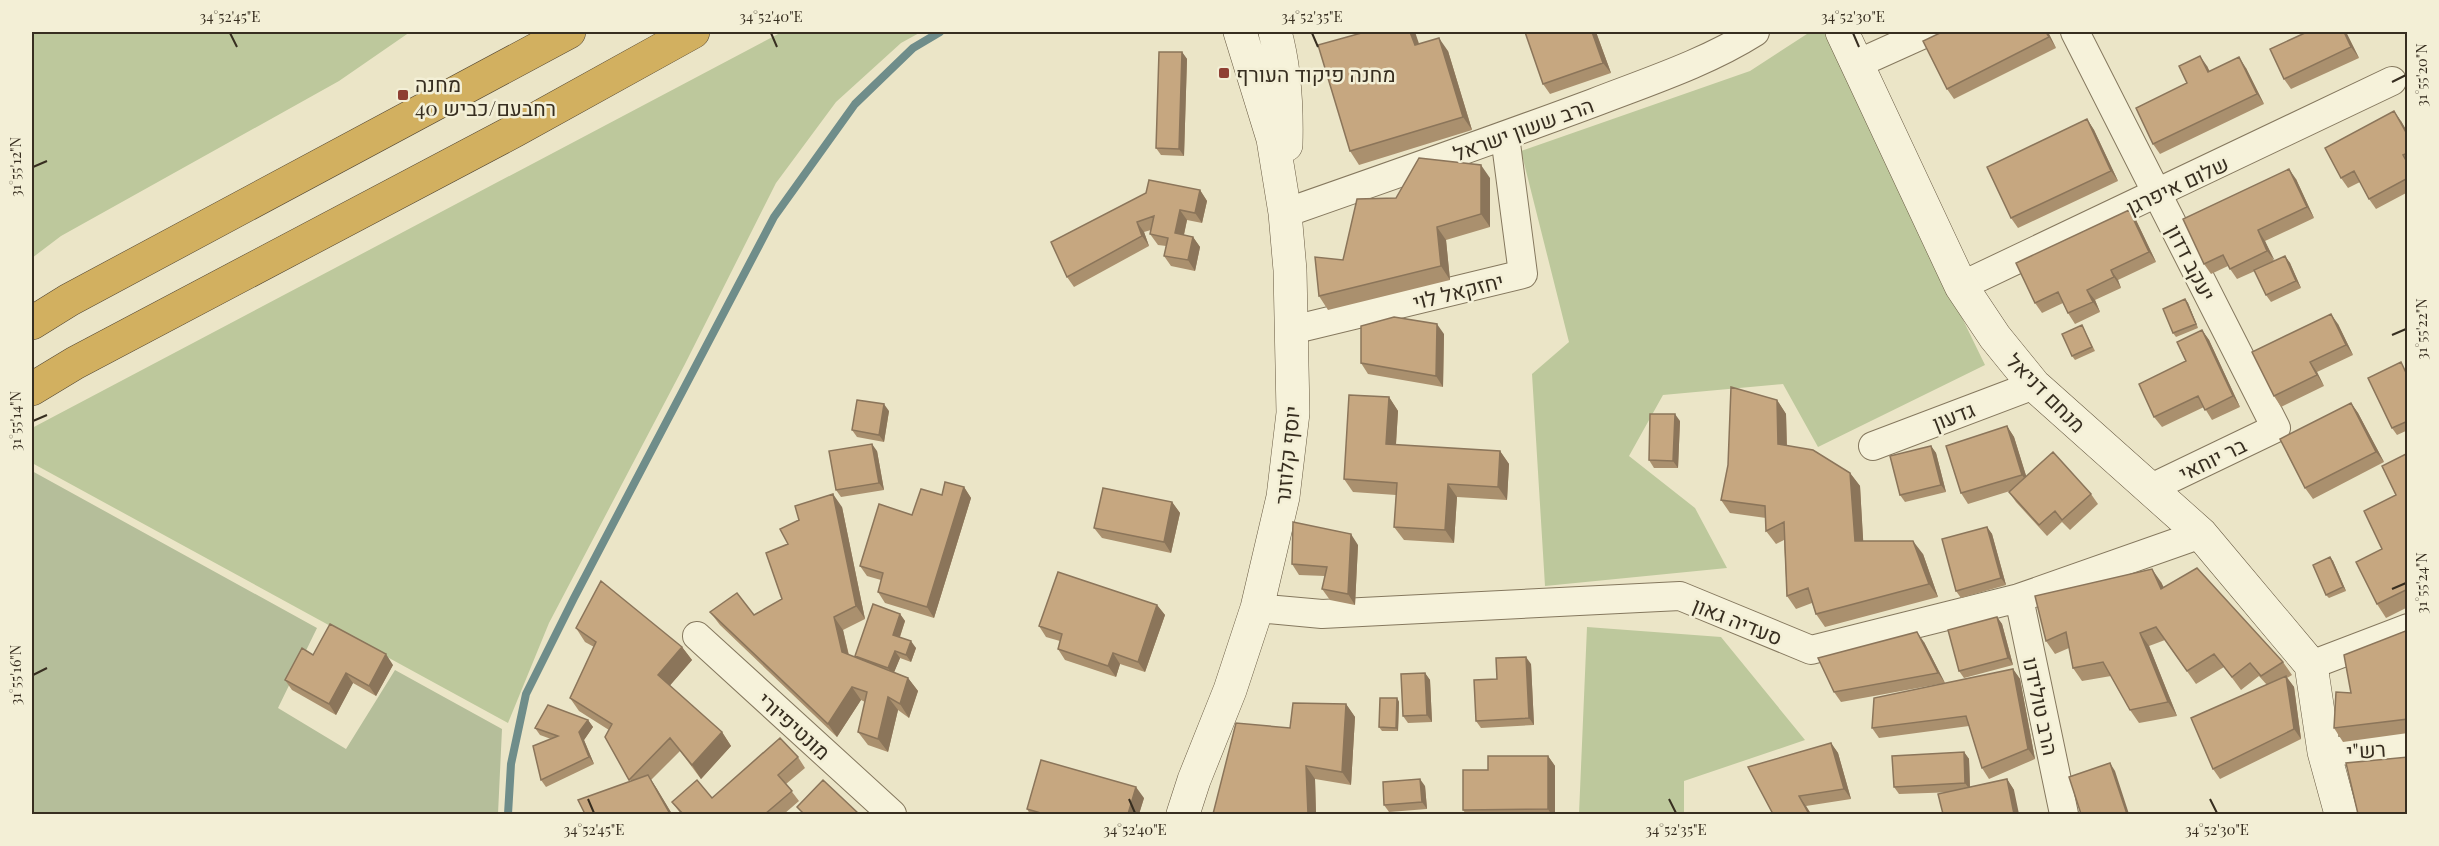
<svg xmlns="http://www.w3.org/2000/svg" width="2439" height="846" font-family="'Playfair Display',Heebo,serif">
	<rect width="100%" height="100%" fill="#ebe5c7"/>
	<!-- green -->
	<path fill="#bdc89c" d="M32,32h378l-71,49 -278,155 -29,22z
		M782,32h139l-20,11 -65,59 -60,81 -91,181 -136,259 -41,100 -476,-260v-35z
		M1810,32h16l18,43 141,290 -167,82 -35,-63 -120,11 -34,61 66,52 32,60 -182,18 -13,-212 37,-32 -48,-191 229,-80z
		M1587,627l134,10 84,103 -121,41v33h-105z"/>
	<!-- cemetery -->
	<path fill="#b5be9a" d="M32,471l285,157 -39,80 68,41 49,-79 107,59 -4,85h-466z"/>
	<g fill="none" stroke-linecap="round" stroke-linejoin="round">
		<!-- stream -->
		<path stroke="#6f8d8a" stroke-width="8" d="M508,814l3,-50 15,-70 48,-96 200,-381 81,-113 58,-56 27,-16"/>
		<defs>
			<path id="street" d="M2075,32l201,396 -127,61
				M1857,64l71,-32
				M1285,213c103,-36 206,-72 308,-110 54,-21 113,-40 162,-71
				M1961,286l431,-205
				M1292,330l231,-56 -18,-138
				M1873,446l161,-61
				M2019,598l45,216
				M1257,608l65,6 358,-18 131,54 208,-52 182,-64
				M697,636l195,178
				M2311,665l97,-37
				M2324,752l84,-6"/>
			<path id="secondary" d="M1275,32c10,36 12,75 11,113
				M1842,32l119,254 34,51 39,48 167,149 110,131 13,87 17,62
				M1183,814l11,-34 36,-90 27,-82 26,-111 10,-84 -3,-143 -5,-57 -12,-74 -33,-107"/>
			<path id="highway" d="M32,323l37,-23 500,-268
				M32,389l43,-26 441,-233 177,-98"/>
		</defs>
		<!-- street casing -->
		<use href="#street" stroke="#85785e" stroke-width="30"/>
		<!-- secondary casing -->
		<use href="#secondary" stroke="#675941" stroke-width="34"/>
		<!-- highway casing -->
		<use href="#highway" stroke="#534632" stroke-width="34"/>
		<!-- street -->
		<use href="#street" stroke="#f6f2da" stroke-width="28"/>
		<!-- secondary -->
		<use href="#secondary" stroke="#f6f2da" stroke-width="33"/>
		<!-- highway -->
		<use href="#highway" stroke="#d2b060" stroke-width="33"/>
	</g>
	<!-- wall -->
	<path fill="#aa906e" d="M1596,32l15,41 -61,21 -7,-10z
		M1942,32h106l8,16 -102,51 -7,-10z
		M2307,32h39l13,26 -68,31 -7,-10z
		M1419,44l29,7 24,79 -113,35 -9,-14z
		M1182,52l5,7 -3,97 -23,-1 -5,-7z
		M2207,66l3,6 36,-4 18,36 -104,50 -7,-10 34,-61z
		M2087,119l7,11 24,51 -100,47 -7,-10z
		M2401,121l7,12v59l-32,17 -7,-10 -9,-17 -12,6 -7,-10z
		M1490,178v49l-44,13 4,40 -122,30 -9,-14 24,-36 53,-62z
		M2296,179l18,39 -49,23 9,20 11,-5 5,7 11,25 -30,14 -5,-7 -11,-24 -18,8 -9,-13 -17,8 -7,-10z
		M1200,190l7,11 -5,22 -15,-3 -3,15 9,2 7,10 -5,24 -24,-5 -7,-10 2,-10 -8,-1 -8,-11 1,-4 -7,2 5,14 -75,41 -7,-10 79,-84z
		M2129,210l7,10 20,42 -38,18 3,8 -26,12 5,12 -25,12 -7,-11 -5,-10 -21,10 -7,-10z
		M2185,299l3,4 10,25 -22,9 -3,-4z
		M2338,324l15,31 -36,17 7,14 -43,21 -7,-11z
		M2082,325l13,26 -20,9 -3,-4z
		M2202,330l7,10 31,67 -28,13 -8,-13 -42,20 -8,-10 32,-56z
		M1444,334l-1,53 -75,-13 -7,-11z
		M2406,369l2,4v57l-11,5 -5,-7z
		M1389,397l9,14 -2,34 104,6 9,13 -2,36 -50,-3 -3,46 -50,-3 -10,-13 2,-32 -43,-3 -9,-13z
		M1777,400l9,14 1,32 63,27 10,13 3,55 60,13 15,43 -113,30 -9,-13 -4,-11 -16,6 -9,-13 -3,-56 -8,4 -10,-13v-13l-36,-5 -9,-13z
		M2351,403l7,10 26,49 -71,37 -8,-11z
		M889,411l-5,31 -27,-5 -5,-7z
		M1680,421l-2,47h-24l-5,-8z
		M2007,426l7,11 12,39 65,18 7,10 -28,26 -8,-8 -15,14 -31,-34 -7,-10 1,-1 -42,13 -7,-11z
		M1931,446l5,7 10,39 -41,10 -5,-7z
		M877,451l7,39 -43,7 -5,-7z
		M2408,453v154l-22,11 -9,-14 5,-55 14,-54z
		M964,487l7,11 -37,120 -49,-15 -7,-11 3,-12 -14,-4 -7,-10 52,-51 30,-20z
		M1172,502l8,11 -9,40 -69,-15 -8,-10z
		M842,507l23,112 -22,11 6,25 7,2 -1,-1 45,-42 5,7 -5,16 16,11 -5,14 -11,-4 -6,14 14,6 10,13 -9,27 -11,-8 -10,42 -20,-7 -10,-13 7,-30 -4,-2 -24,37 -117,-112 -10,-13 44,3 28,-16 6,-55z
		M1987,527l5,7 14,51 -45,13 -5,-7z
		M1358,545l-3,60 -25,-5 -8,-11 3,-13 -26,-1 -7,-11z
		M2330,557l3,4 13,30 -17,7 -3,-3z
		M2161,582l3,6 119,74 9,13 -5,3 7,9 7,52 -81,40 -7,-10 54,-84 -8,-9 -18,14 -17,-23 -28,17 -31,-44 -16,6 28,70 -38,7 -9,-13 -19,-34 -29,5 -9,-13 -4,-20 -14,6 -9,-13z
		M1157,605l8,10 -20,57 -25,-8 -4,13 -51,-17 -7,-11 2,-8 -14,-4 -7,-11z
		M1997,617l5,7 11,41 -49,13 -5,-7z
		M576,628l106,19 10,13 -23,26 53,46 9,14 -30,33 -21,-28 -29,29 6,9 15,25h-87l46,-33 -26,-44 4,-7 -30,-19 -9,-13 24,-51 -9,-5z
		M2408,630v103l-65,9 -9,-14 17,-35z
		M1924,642l21,41 -104,19 -7,-10z
		M313,655l80,10 -17,31 -23,-13 -17,32 -44,-25 -7,-10z
		M1531,664l3,61 -53,3 -5,-7 21,-42z
		M2013,669l7,10 15,80 -46,20 -7,-11 -13,-42 -90,12 -7,-10z
		M1425,673l5,7 2,42 -24,1 -5,-7z
		M1397,698l2,4 -1,29h-16l-3,-4z
		M1346,704l9,13 -4,68 -36,-6 1,35h-103l77,-86z
		M588,720l5,7 -9,13 10,24 -48,23 -5,-7 10,-41 -11,-4 -5,-7z
		M1831,743l7,10 13,46 -45,7 5,8h-38z
		M1964,752l5,7 1,28 37,-8 7,11 -115,4 -5,-7z
		M1548,756l7,10v48h-89l-3,-4z
		M798,757l7,11 -19,16 13,17 -15,13h-103l-9,-12 40,-4z
		M1425,786l2,23 -38,3 -5,-7z
		M1144,798l-5,16h-109l-3,-5z"/>
	<!-- shaded-wall -->
	<path fill="#8b755a" d="M1410,32h5l9,26 -9,-13z
		M1592,32h4l15,41 -8,-10z
		M2046,32h2l8,16 -7,-11z
		M2344,32h2l13,26 -8,-11z
		M1439,38l9,13 24,79 -9,-13z
		M1182,52l5,7 -3,97 -5,-7z
		M2200,56l7,10 8,17 -7,-11z
		M2239,57l7,11 18,36 -7,-10z
		M2394,111l7,10 7,12v3z
		M2087,119l7,11 24,51 -7,-10z
		M1481,165l9,13v49l-9,-13z
		M2289,169l7,10 18,39 -7,-11z
		M1200,190l7,11 -5,22 -7,-10z
		M1180,210l7,10 -5,23 -7,-10z
		M2129,210l7,10 20,42 -7,-10z
		M1137,222l7,10 5,14 -7,-10z
		M1437,227l9,13 4,40 -9,-14z
		M2258,230l7,11 10,20 -8,-10z
		M1193,237l7,10 -5,24 -7,-11z
		M2285,256l5,7 11,25 -5,-7z
		M2111,270l7,10 3,8 -7,-11z
		M2087,290l8,10 5,12 -7,-10z
		M2185,299l3,4 10,25 -2,-4z
		M2331,314l7,10 15,31 -7,-10z
		M1437,324l7,10 -1,53 -7,-11z
		M2202,330l7,10 31,67 -7,-11z
		M2310,362l7,10 7,14 -7,-11z
		M1389,397l9,14 -3,47 -9,-14z
		M1777,400l9,14 1,43 -9,-13z
		M2351,403l7,10 26,49 -8,-10z
		M884,404l5,7 -5,31 -5,-7z
		M1675,414l5,7 -2,47 -5,-7z
		M2007,426l7,11 15,48 -7,-10z
		M872,444l5,7 7,39 -5,-7z
		M1931,446l5,7 10,39 -5,-7z
		M1500,451l9,13 -2,36 -9,-13z
		M1850,473l10,13 4,68 -9,-13z
		M1448,484l9,13 -3,46 -9,-13z
		M964,487l7,11 -37,120 -7,-11z
		M833,494l9,13 23,112 -9,-13z
		M1172,502l8,11 -9,40 -7,-11z
		M1987,527l5,7 14,51 -5,-7z
		M1351,534l7,11 -3,60 -7,-11z
		M1913,541l10,13 15,43 -9,-13z
		M2330,557l3,4 13,30 -3,-4z
		M2152,569l9,13 10,20 -10,-13z
		M1157,605l8,10 -20,57 -7,-10z
		M900,614l5,7 -7,21 -5,-7z
		M834,617l9,13 8,36 -9,-14z
		M1997,617l5,7 11,41 -5,-7z
		M1917,632l7,10 21,41 -7,-10z
		M2140,633l9,13 28,70 -9,-14z
		M911,641l5,7 -5,14 -5,-7z
		M682,647l10,13 -25,29 -9,-14z
		M895,651l5,7 -7,17 -5,-7z
		M1113,653l7,11 -4,13 -8,-11z
		M386,654l7,11 -17,31 -7,-10z
		M1526,657l5,7 3,61 -5,-7z
		M2013,669l7,10 15,80 -7,-10z
		M346,673l7,10 -17,32 -7,-11z
		M1425,673l5,7 2,42 -5,-7z
		M2286,676l8,11 7,52 -7,-10z
		M908,678l10,13 -9,27 -9,-14z
		M852,687l9,13 -24,37 -9,-13z
		M888,697l10,13 -10,42 -10,-13z
		M1397,698l2,4 -1,29 -2,-3z
		M1346,704l9,13 -4,68 -9,-13z
		M588,720l5,7 -9,13 10,24 -5,-7 -10,-25z
		M722,732l9,14 -30,33 -9,-14z
		M1831,743l7,10 13,46 -7,-10z
		M1964,752l5,7 1,31 -5,-7z
		M1548,756l7,10v48h-4l-3,-5z
		M2110,763l5,8 14,43h-2z
		M1306,766l9,13 1,35h-8z
		M648,775l9,14 15,25h-2z
		M1420,779l5,7 2,23 -5,-7z
		M2007,779l7,11 5,24h-5z
		M1136,787l8,11 -5,16h-11z
		M1799,796l7,10 5,8h-2z"/>
	<!-- building -->
	<path fill="#c6a780" stroke="#8b755a" stroke-width="1.5" d="M1365,32h45l5,13 24,-7 24,79 -113,34 -32,-106z
		M1525,32h67l11,31 -60,21z
		M1942,32h104l3,5 -102,52 -24,-48z
		M2307,32h37l7,15 -67,32 -14,-30z
		M1159,52h23l-3,97 -23,-1z
		M2200,56l8,16 31,-15 18,37 -104,50 -17,-36 51,-25 -8,-17z
		M2394,111l14,25v17l-5,2 5,9v14l-39,21 -15,-28 -13,7 -16,-30z
		M2087,119l24,52 -100,47 -24,-51z
		M1419,158l62,7v49l-44,13 4,39 -122,30 -4,-39 28,3 14,-61 39,-1z
		M2289,169l18,38 -49,23 9,21 -37,18 -7,-14 -19,9 -21,-45z
		M1149,180l51,10 -5,23 -15,-3 -5,23 18,4 -5,23 -24,-4 4,-18 -18,-4 4,-18 -17,6 5,14 -75,41 -16,-35 95,-49z
		M2129,210l20,42 -38,18 3,7 -27,13 6,12 -25,11 -10,-21 -23,11 -19,-40z
		M2285,256l11,25 -30,14 -12,-25z
		M2185,299l11,25 -23,9 -10,-24z
		M2331,314l15,31 -36,17 7,13 -43,21 -22,-44z
		M1394,317l43,7 -1,52 -75,-13v-37z
		M2082,325l10,22 -20,9 -10,-22z
		M2202,330l31,66 -28,14 -7,-14 -44,21 -15,-33 47,-23 -9,-19z
		M2401,362l7,15v44l-16,7 -24,-50z
		M1731,387l46,13 1,44 35,6 37,23 5,68h58l16,43 -113,30 -8,-26 -21,8 -3,-74 -18,9 -1,-25 -44,-6 7,-35z
		M1349,395l40,2 -3,47 114,7 -2,36 -50,-3 -3,46 -51,-3 3,-44 -53,-4z
		M857,400l27,4 -5,31 -27,-5z
		M2351,403l25,49 -71,36 -25,-49z
		M1650,414h25l-2,47 -24,-1z
		M2007,426l15,49 -61,18 -15,-47z
		M872,444l7,39 -43,7 -7,-39z
		M1931,446l10,39 -41,10 -10,-39z
		M2053,452l38,42 -29,26 -7,-9 -16,14 -30,-33z
		M2408,453v136l-31,15 -21,-42 26,-13 -18,-38 32,-16 -14,-29z
		M945,482l19,5 -37,120 -49,-15 5,-19 -23,-7 19,-62 33,11 9,-26 21,6z
		M1103,488l69,14 -8,40 -70,-14z
		M833,494l23,112 -22,11 8,35 66,26 -8,26 -12,-7 -10,42 -20,-7 9,-40 -15,-5 -24,37 -118,-112 27,-19 17,22 28,-16 -16,-46 22,-9 -8,-15 19,-9 -4,-14z
		M1293,522l58,12 -3,60 -26,-5 5,-22 -35,-3z
		M1987,527l14,51 -45,13 -14,-52z
		M2330,557l13,30 -17,8 -13,-30z
		M2197,568l86,94 -22,14 -11,-13 -18,14 -18,-23 -27,17 -31,-44 -16,6 28,69 -38,8 -27,-48 -30,6 -7,-36 -20,9 -11,-45 117,-27 9,20z
		M1058,572l99,33 -19,57 -25,-9 -5,13 -50,-17 4,-15 -23,-8z
		M601,581l81,66 -24,28 64,57 -30,33 -22,-27 -41,42 -24,-43 7,-13 -42,-26 26,-56 -20,-14z
		M873,604l27,10 -7,21 18,6 -5,14 -11,-4 -7,17 -33,-12z
		M1997,617l11,41 -49,13 -11,-41z
		M330,624l56,30 -17,32 -23,-13 -17,31 -44,-24 17,-32 11,7z
		M2408,630v89l-74,9 2,-36 15,1 -7,-38z
		M1917,632l21,41 -104,19 -16,-34z
		M1526,657l3,61 -53,3 -2,-41 23,-1 -1,-21z
		M2013,669l15,80 -46,19 -16,-52 -94,12 2,-30z
		M1425,673l2,42 -24,1 -2,-42z
		M2286,676l8,53 -81,40 -22,-51z
		M1380,698h17l-1,30 -17,-1z
		M1293,703l53,1 -4,68 -36,-6 2,48h-95l23,-91 54,5z
		M548,705l40,15 -9,12 10,25 -48,23 -8,-34 25,-10 -23,-8z
		M780,738l18,19 -20,18 14,16 -27,23h-82l-11,-12 25,-22 15,18z
		M1831,743l13,46 -45,7 10,18h-36l-25,-47z
		M1964,752l1,31 -71,4 -2,-31z
		M1488,756h60v53l-85,1v-40h25z
		M2408,757v57h-50l-12,-51z
		M1041,760l95,27 -8,27h-84l-17,-5z
		M2110,763l17,51h-46l-12,-37z
		M648,775l22,39h-85l-7,-14z
		M1420,779l2,23 -38,3 -1,-23z
		M2007,779l7,35h-71l-5,-20z
		M823,780l36,34h-55l-7,-7z"/>
	<!-- ticks -->
	<path fill="none" stroke="#372e20" stroke-width="2" d="M230,33l7,14M771,33l6,14M1312,33l6,14M1853,33l6,14M2392,82l14,-7M33,167l14,-6M2392,335l14,-6M33,421l14,-6M2392,589l14,-6M33,675l14,-7M588,799l6,14M1129,799l6,14M1669,799l7,14M2210,799l7,14"/>
	<!-- markers -->
	<g fill="#8f3f33" stroke="#f3efd6" stroke-width="2">
		<rect x="1218" y="67" width="12" height="12" rx="3"/>
		<rect x="397" y="89" width="12" height="12" rx="3"/>
	</g>
	<g text-anchor="middle" dominant-baseline="central" stroke-width="5" stroke-linejoin="round" paint-order="stroke">
		<!-- poi labels -->
		<g font-size="21" fill="#372e20" stroke="#f3efd6" text-anchor="start">
			<text x="1236" y="73">מחנה פיקוד העורף</text>
			<text x="415" y="83">מחנה<tspan x="415" dy="24">רחבעם/כביש 40</tspan></text>
		</g>
		<!-- street labels -->
		<g font-size="21" fill="#372e20" stroke="#f3efd6">
			<text transform="translate(1523 128) rotate(-20)">הרב ששון ישראל</text>
			<text transform="translate(2177 184) rotate(-25)">שלום איפרגן</text>
			<text transform="translate(2192 262) rotate(63)">יעקב דדון</text>
			<text transform="translate(1458 290) rotate(-14)">יחזקאל לוי</text>
			<text transform="translate(2047 392) rotate(45)">מנחם דניאל</text>
			<text transform="translate(1953 415) rotate(-21)">גדעון</text>
			<text transform="translate(1286 455) rotate(-84)">יוסף קלוזנר</text>
			<text transform="translate(2212 458) rotate(-26)">בר יוחאי</text>
			<text transform="translate(1738 620) rotate(22)">סעדיה גאון</text>
			<text transform="translate(2042 706) rotate(78)">הרב טולידנו</text>
			<text transform="translate(795 725) rotate(42)">מונטיפיורי</text>
			<text transform="translate(2366 749) rotate(-4)">רש"י</text>
		</g>
	</g>
	<!-- border -->
	<rect width="2439" height="846" fill="none" stroke="#f3efd6" stroke-width="66"/>
	<rect x="33" y="33" width="2373" height="780" fill="none" stroke="#372e20" stroke-width="2"/>
	<g font-size="15" text-anchor="middle" fill="#372e20">
		<text x="230" y="22">34°52'45"E</text>
		<text x="771" y="22">34°52'40"E</text>
		<text x="1312" y="22">34°52'35"E</text>
		<text x="1853" y="22">34°52'30"E</text>
		<text transform="translate(2422 75) rotate(-90)" y="5">31°55'20"N</text>
		<text transform="translate(16 167) rotate(-90)" y="5">31°55'12"N</text>
		<text transform="translate(2422 329) rotate(-90)" y="5">31°55'22"N</text>
		<text transform="translate(16 421) rotate(-90)" y="5">31°55'14"N</text>
		<text transform="translate(2422 583) rotate(-90)" y="5">31°55'24"N</text>
		<text transform="translate(16 675) rotate(-90)" y="5">31°55'16"N</text>
		<text x="594" y="835">34°52'45"E</text>
		<text x="1135" y="835">34°52'40"E</text>
		<text x="1676" y="835">34°52'35"E</text>
		<text x="2217" y="835">34°52'30"E</text>
	</g>
</svg>
